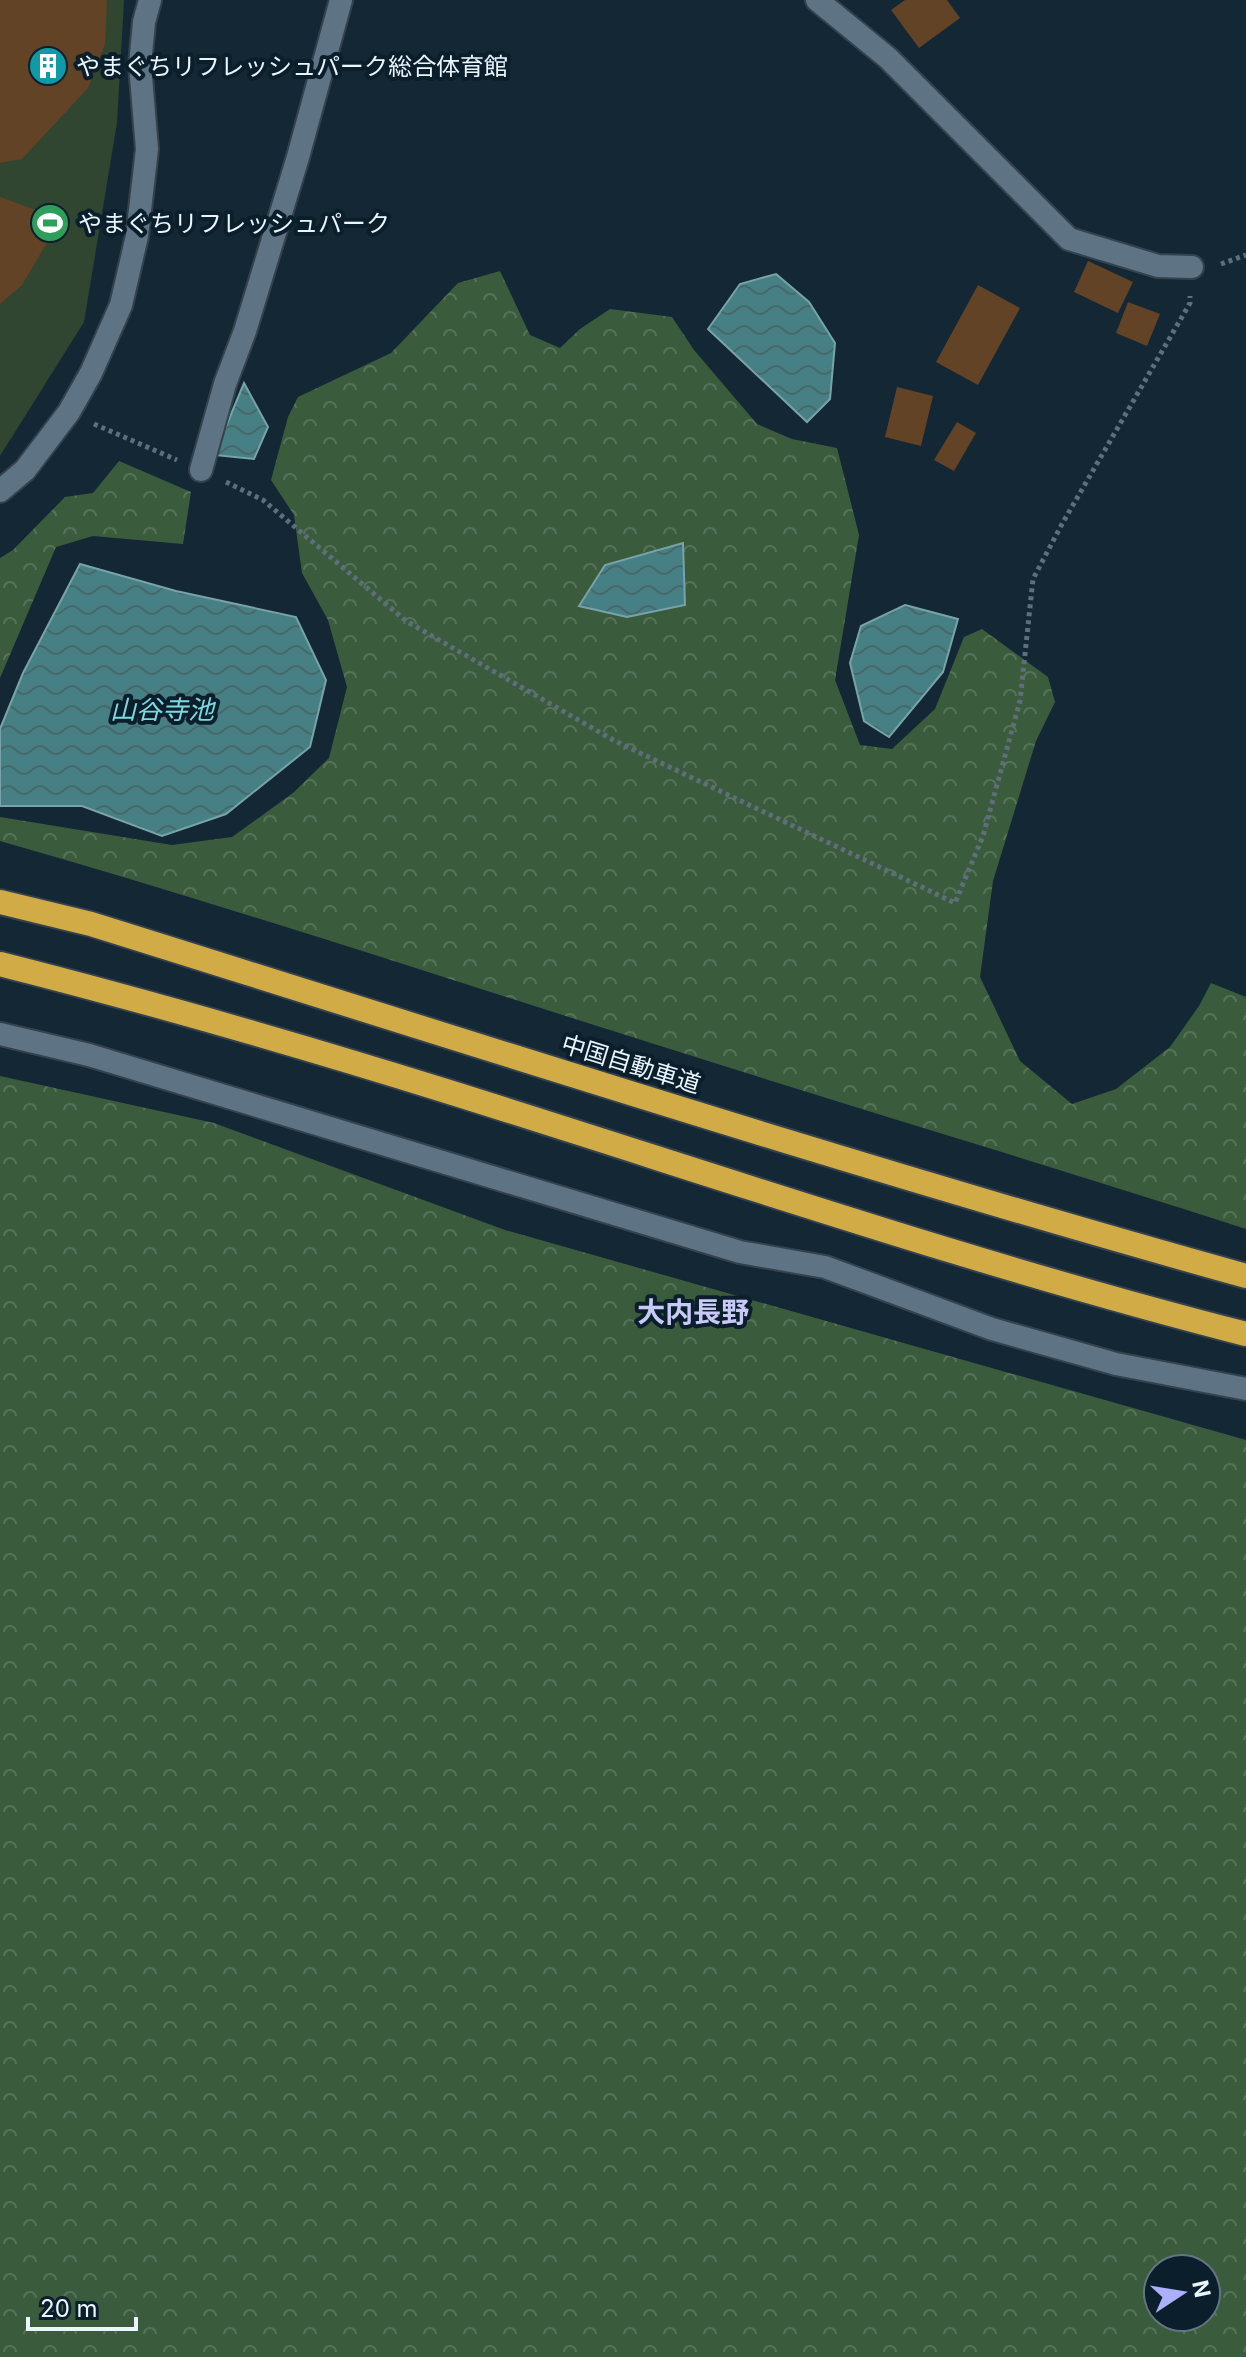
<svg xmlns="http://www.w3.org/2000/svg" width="1246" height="2357" font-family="Inter,'Noto Sans JP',sans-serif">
	<defs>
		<pattern id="forest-crowns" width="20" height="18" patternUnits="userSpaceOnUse" patternTransform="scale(2)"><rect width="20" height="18" fill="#3b5b3d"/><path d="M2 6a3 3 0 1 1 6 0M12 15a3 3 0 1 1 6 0" fill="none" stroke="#57735a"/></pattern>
		<pattern id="water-waves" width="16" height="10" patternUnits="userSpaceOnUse" patternTransform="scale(2)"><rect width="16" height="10" fill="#478084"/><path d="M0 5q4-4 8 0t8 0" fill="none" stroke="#47686b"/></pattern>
	</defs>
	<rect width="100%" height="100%" fill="#142735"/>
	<!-- forest -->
	<path fill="url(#forest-crowns)" fill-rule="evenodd" d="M500,271l30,64 30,13 20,-19 30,-20 62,8 22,33 63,74 35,15 45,9 22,87 -24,145 25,65 32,4 43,-40 29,-72 18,-8 66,48 7,25 -19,39 -43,140 -13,96 40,84 52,43 44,-15 54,-42 29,-41 12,-23 35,14v232c-191,-62 -384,-119 -576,-180 -223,-70 -445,-144 -670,-208v-24l172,28 60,-8 61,-44 36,-35 18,-71 -19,-67 -26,-47 -8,-58 -23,-35 17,-63 10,-20 93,-44 67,-70z
		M119,461l72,31 -8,52 -90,-8 -37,11 -56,131v-120l13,-8 52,-53 28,-4z
		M0,1076l214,47 291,107 741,210v917h-1246zM1158,2269h48v48h-48z"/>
	<!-- pitch -->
	<path fill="#304631" d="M0,0h124l-7,123 -33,199 -84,134z"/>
	<!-- water -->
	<path fill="url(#water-waves)" stroke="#78a3a9" stroke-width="2" d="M776,274l33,28 26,41 -5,56 -23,23 -99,-93 32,-45z
		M244,383l24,44 -14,32 -40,-4z
		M683,543l2,62 -58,12 -48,-11 26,-41z
		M80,564l96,27 120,26 30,63 -16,67 -84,67 -64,22 -80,-30h-82v-77l23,-56z
		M905,605l53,14 -15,53 -54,65 -25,-16 -14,-58 11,-37z"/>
	<!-- building -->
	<path fill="#624326" d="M0,0h107l-2,44 -17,44 -66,71 -22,4z
		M905,0h42l13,18 -41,30 -28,-38z
		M0,197l61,22 -39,66 -22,19z
		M1088,261l45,21 -15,31 -44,-21z
		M978,285l42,23 -42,77 -42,-23z
		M1128,302l32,12 -13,32 -31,-13z
		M897,387l36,9 -12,50 -36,-9z
		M957,422l19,11 -22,38 -20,-11z"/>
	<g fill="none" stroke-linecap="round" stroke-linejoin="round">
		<defs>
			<path id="minor" d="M817,0l71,58 181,181 89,27 34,1
				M201,470l24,-86 20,-53 53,-174 43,-157
				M0,1034l89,21 651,197 85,15 167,62 124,35 130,25"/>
			<path id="tertiary" d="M0,491l25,-21 44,-58 22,-39 30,-68 16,-69 10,-87 -7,-84 4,-43 6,-22"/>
			<path id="motorway" d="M0,902l91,22c384,120 767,244 1155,352
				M0,964c150,38 298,81 446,127 266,83 530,174 800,243"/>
		</defs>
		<!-- minor casing -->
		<use href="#minor" stroke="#34424e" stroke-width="26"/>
		<!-- tertiary casing -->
		<use href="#tertiary" stroke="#34424e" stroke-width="26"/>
		<!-- motorway casing -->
		<use href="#motorway" stroke="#34424e" stroke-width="28"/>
		<!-- path -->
		<path stroke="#5e6f7b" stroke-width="5" stroke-dasharray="4 4" stroke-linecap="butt" d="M1221,264l25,-9
			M94,424l83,36
			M226,482l37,18 143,121 209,120 340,162 28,-67 37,-135 13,-122 29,-55 128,-221v-7"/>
		<!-- minor -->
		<use href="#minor" stroke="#5e7384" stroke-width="22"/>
		<!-- tertiary -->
		<use href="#tertiary" stroke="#5e7384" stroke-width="22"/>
		<!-- motorway -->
		<use href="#motorway" stroke="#d1ab46" stroke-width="24"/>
	</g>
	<!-- icons -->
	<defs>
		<symbol id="building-disc" viewBox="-11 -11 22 22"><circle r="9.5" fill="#0f9aa8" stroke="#0b1e2b"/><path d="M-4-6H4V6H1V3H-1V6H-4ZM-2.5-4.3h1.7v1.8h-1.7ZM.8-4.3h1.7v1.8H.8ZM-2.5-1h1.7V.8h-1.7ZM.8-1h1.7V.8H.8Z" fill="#fff"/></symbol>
		<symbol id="stadium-disc" viewBox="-11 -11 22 22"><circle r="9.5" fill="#2e9e5b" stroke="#0b1e2b"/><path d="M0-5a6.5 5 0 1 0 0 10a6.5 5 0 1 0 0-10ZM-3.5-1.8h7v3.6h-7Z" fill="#fff"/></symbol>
	</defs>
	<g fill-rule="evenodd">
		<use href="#building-disc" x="26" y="44" width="44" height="44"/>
		<use href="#stadium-disc" x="28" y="201" width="44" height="44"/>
	</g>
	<g text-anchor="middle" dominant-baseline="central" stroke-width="8" stroke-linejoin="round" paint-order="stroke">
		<!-- poi labels -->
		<g font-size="24" fill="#e9f5ff" stroke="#0b1e2b" text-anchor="start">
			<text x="76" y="66">やまぐちリフレッシュパーク総合体育館</text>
			<text x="78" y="223">やまぐちリフレッシュパーク</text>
		</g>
		<!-- street labels -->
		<g font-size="24" fill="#e9f5ff" stroke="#0b1e2b">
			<text transform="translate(631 1064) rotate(17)">中国自動車道</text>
		</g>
		<!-- water labels -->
		<g font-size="26" font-style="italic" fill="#7bd9df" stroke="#0b1e2b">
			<text x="162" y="709">山谷寺池</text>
		</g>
		<!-- quarter labels -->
		<g font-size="28" font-weight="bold" fill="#c7caf5" stroke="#0b1e2b">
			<text x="693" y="1312">大内長野</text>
		</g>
	</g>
	<!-- north arrow -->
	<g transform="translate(1182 2293) rotate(78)"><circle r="38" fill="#0b1e2b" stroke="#647480" stroke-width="2"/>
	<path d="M0-6L14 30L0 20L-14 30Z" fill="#acaffb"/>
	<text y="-12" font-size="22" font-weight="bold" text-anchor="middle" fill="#e9f5ff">N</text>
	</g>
	<!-- scale -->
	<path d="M28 2317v12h108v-12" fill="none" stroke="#e9f5ff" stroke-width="4"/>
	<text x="40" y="2317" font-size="24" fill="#e9f5ff" stroke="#0b1e2b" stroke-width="6" paint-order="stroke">20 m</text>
</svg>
